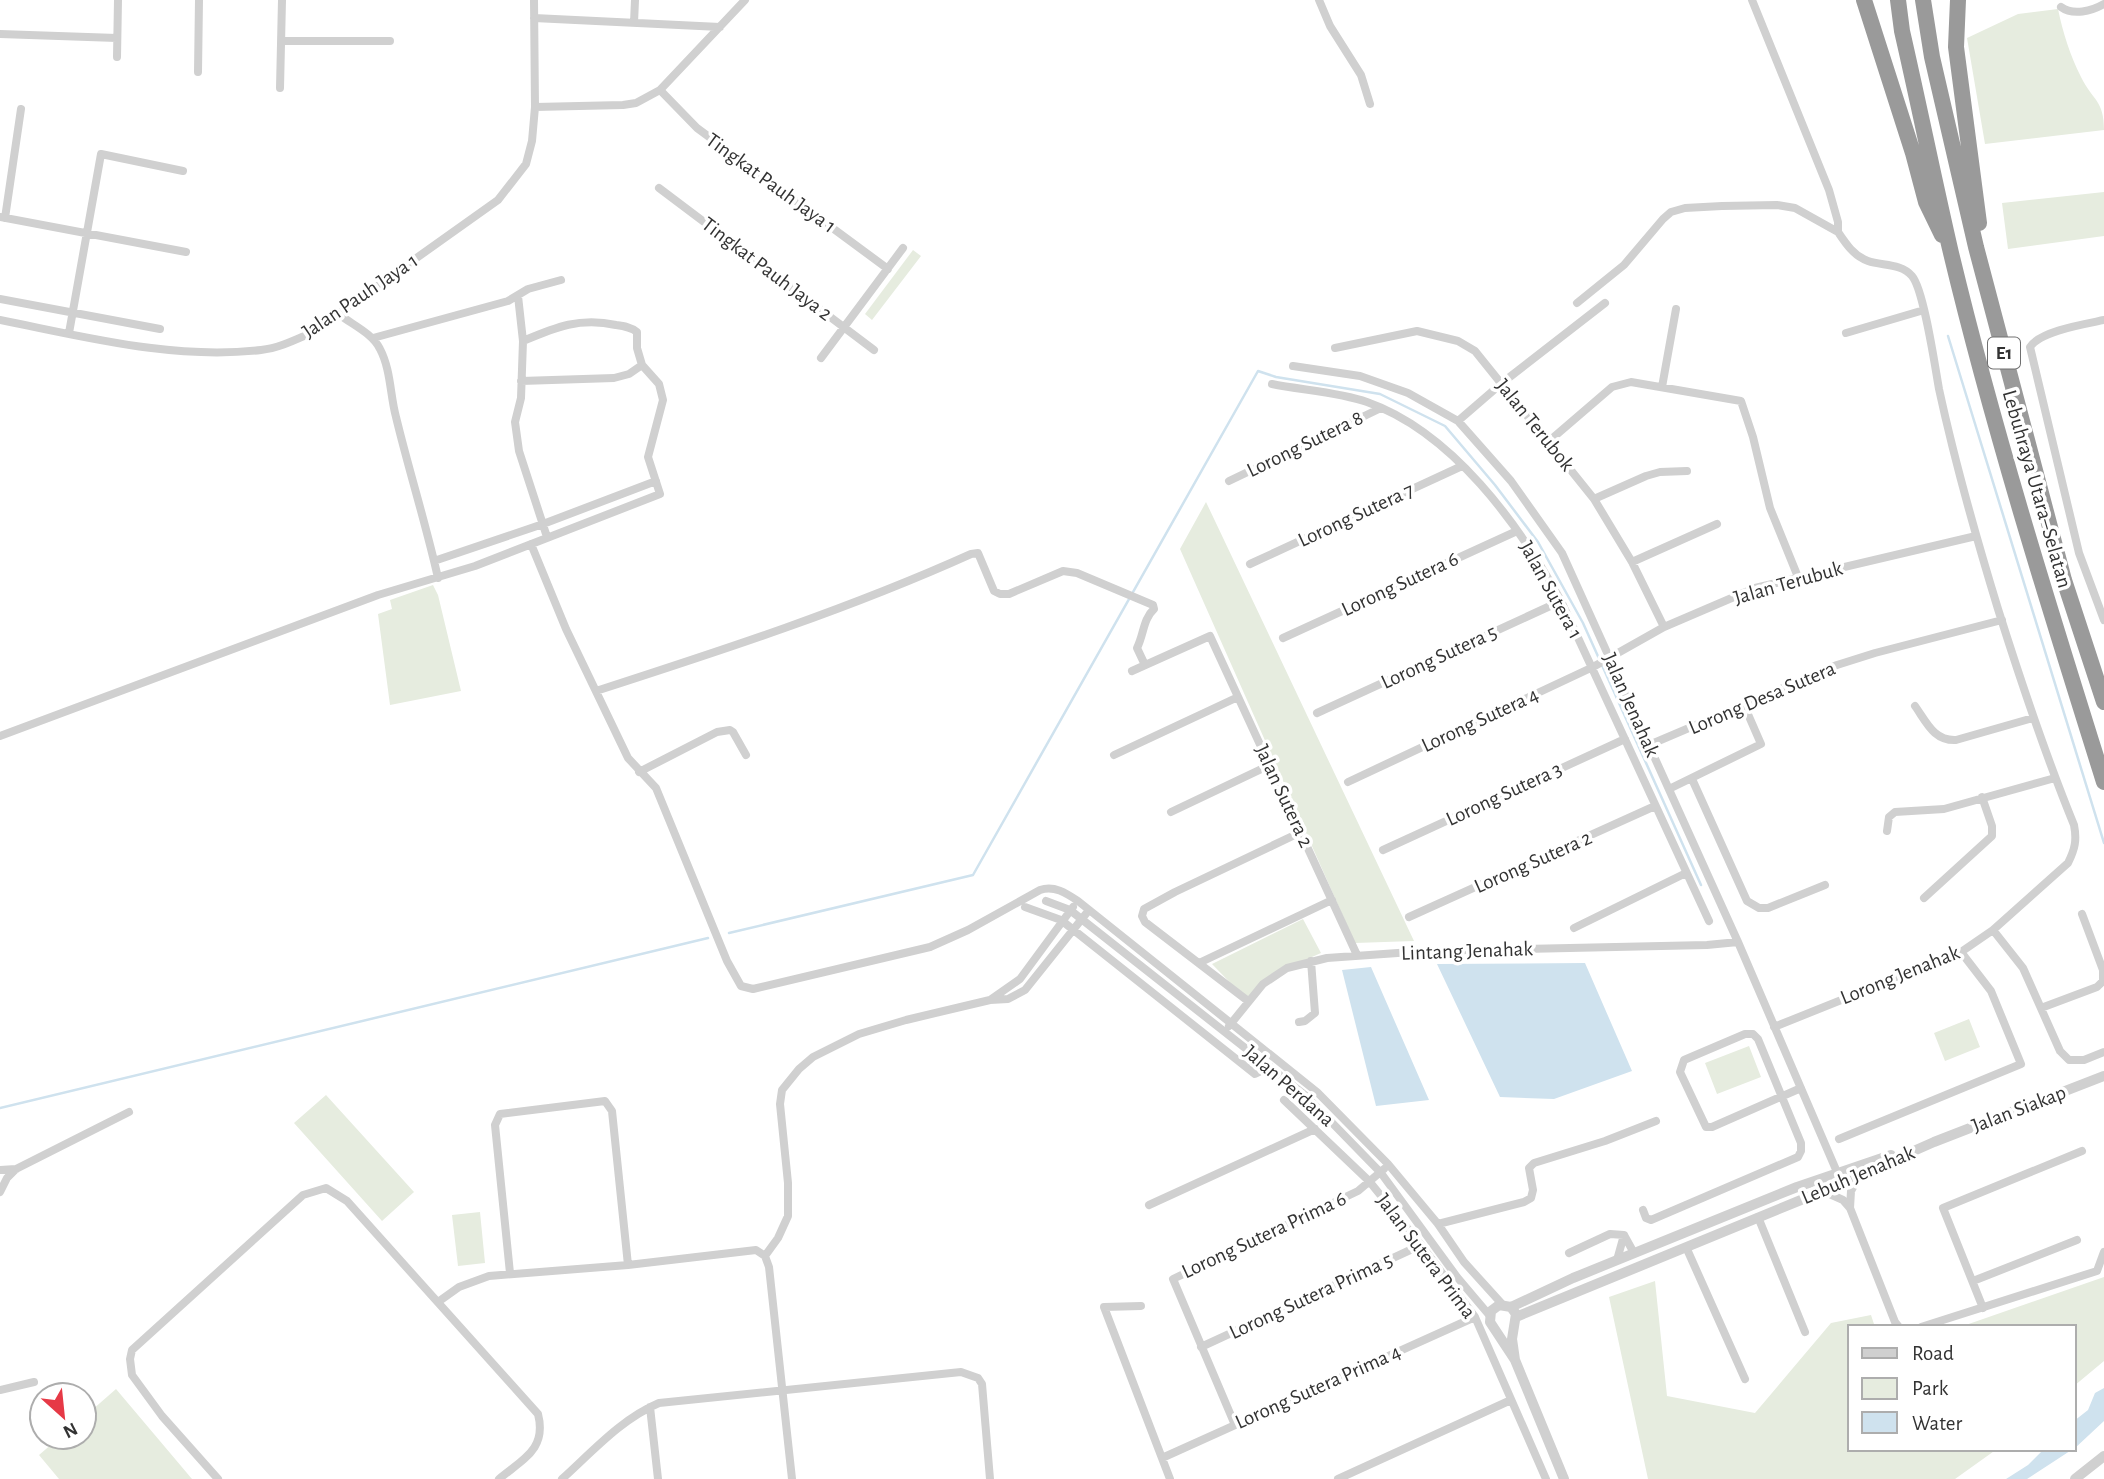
<svg xmlns="http://www.w3.org/2000/svg" width="2104" height="1479" font-family="'Alegreya Sans',sans-serif">
	<rect width="100%" height="100%" fill="#fff"/>
	<!-- green -->
	<path fill="#e6ecdf" d="M2058,9c5,24 12,46 23,68 12,24 23,23 23,53l-119,14 -18,-106 51,-24z
		M2104,192v44l-96,13 -6,-46z
		M913,250l8,6 -49,64 -7,-6z
		M1206,502l208,439 -59,2 -175,-394z
		M433,585l5,10 23,96 -71,14 -12,-91 14,-5 -2,-9z
		M1303,919l18,34 -34,15 -39,33 -36,-37z
		M1969,1019l11,28 -35,14 -11,-28z
		M1749,1046l12,31 -44,17 -12,-31z
		M326,1095l88,97 -32,29 -88,-98z
		M480,1212l5,51 -27,3 -6,-51z
		M2104,1277v84l-30,25v-59h-114z
		M1655,1281l12,115 88,17 76,-90 40,-8 4,12h-25v122h147l-42,30h-307l-39,-182z
		M116,1389l76,90h-133l-20,-24 21,-18h24v-20z"/>
	<!-- water -->
	<path fill="#cfe2ee" d="M1585,963l47,108 -78,28 -54,-2 -63,-133z
		M1371,967l58,133 -53,6 -34,-136z
		M2104,1388v33l-30,28v-28l14,-11 7,-17z
		M2044,1449h29l-46,30h-21l22,-14z"/>
	<g fill="none" stroke-linecap="round" stroke-linejoin="round">
		<!-- stream -->
		<path stroke="#cfe2ee" stroke-width="2.5" d="M1948,336l156,507
			M729,933l244,-58 285,-504 18,6 104,17 65,32 50,59 43,57 45,81 118,262
			M0,1108l708,-170"/>
		<!-- minor -->
		<path stroke="#d0d0d0" stroke-width="8" d="M1319,0l11,26 31,49 9,29
			M1752,0l77,190 9,32v10c8,12 16,24 30,29 14,5 33,2 44,15 12,14 23,91 27,113 16,74 37,148 59,220 23,73 47,145 76,216 3,15 1,24 -6,38l-75,67 -32,22 -187,75
			M2061,7c12,9 31,4 43,-3
			M534,18l186,9
			M634,23l1,-23
			M0,34l117,4
			M281,41h109
			M117,57l1,-57
			M198,72l1,-72
			M280,88l2,-88
			M660,90l37,38 191,141
			M535,107l88,-2 13,-2 24,-13 85,-90
			M659,188l215,162
			M0,217l186,35
			M5,218l16,-109
			M518,296l5,45 -2,57 -6,24 4,29 28,86
			M0,299l160,30
			M1577,303l47,-38 39,-46 8,-7 14,-4 37,-2 55,-1 18,3 43,24
			M340,315c13,10 33,19 40,34 11,21 10,46 16,68 13,54 30,107 42,161
			M0,320c86,17 173,40 261,30 18,-2 34,-10 50,-17l187,-133 28,-36 6,-23 3,-34 -1,-107
			M2104,320c-19,4 -64,11 -74,27l49,206 25,67
			M69,333l32,-179 82,17
			M1846,333l78,-23
			M373,338l135,-37 20,-12 33,-9
			M1335,348l82,-17 41,10 17,10 119,148 38,63 32,65
			M821,358l82,-110
			M1293,366l67,10 48,17 50,28 53,60 51,72 176,389 99,230
			M521,381l93,-3 15,-4 13,-9
			M1272,384c29,6 67,8 95,18 85,30 152,122 194,199l148,320
			M1662,387l14,-78
			M1458,421l44,-38 103,-80
			M1548,442l64,-55 19,-5 110,19 12,36 17,71 28,69
			M1229,481l152,-73
			M1594,499l52,-23 14,-4 27,-1
			M531,544l35,85 62,129 28,30 71,173 14,25 12,3 177,-42 38,-17 72,-40c14,-5 26,3 38,11l239,191 71,72 50,60 26,38 38,42
			M434,561l109,-37 113,-43
			M1632,562l85,-38
			M1250,564l212,-98
			M1283,638l234,-107
			M1132,671l78,-35 147,319
			M596,691c127,-41 253,-82 375,-137l7,-1 16,38 6,3h9l54,-23 14,2 76,32 1,4c-11,10 -10,25 -17,39l8,17
			M1915,706c12,17 19,35 41,34l77,-22
			M1317,713l244,-112
			M0,736l378,-141 97,-29 185,-72 -12,-37 15,-57 -4,-16 -17,-19 -5,-17v-16c-6,-5 -13,-6 -21,-7 -36,-8 -60,2 -93,16
			M1649,745l188,-80 38,-12 127,-33
			M1114,755l124,-58
			M639,772l78,-40 13,-2 3,2 13,23
			M1692,779l55,122 12,7h9l57,-23
			M1348,782l245,-115 71,-40 91,-39 221,-52
			M1669,789l92,-45 -17,-39
			M1171,812l99,-47
			M1887,831l2,-14 6,-5 49,-3 111,-31
			M1383,850l242,-111
			M1924,898l68,-62v-10l-10,-29
			M1046,901l24,9 236,186 75,77 76,104 33,39
			M1025,907l36,13 194,154 15,-7
			M1409,917l246,-111
			M1574,928l112,-55
			M1993,930l30,38 37,83 9,9h15l20,-8
			M1199,963l133,-63
			M990,1000l30,-21 53,-72
			M1248,1001l-103,-79 -3,-6 2,-7 31,-17 126,-60
			M2041,1008l56,-21 6,-6v-11l-21,-56
			M1299,1022l6,-1 10,-8 -4,-52
			M1229,1026l34,-42 24,-16 40,-10 99,-7 281,-6 31,-3
			M1284,1100l85,81 52,64 54,72 71,162
			M1839,1139l182,-75 -30,-73 -30,-39
			M0,1170l16,-1
			M1823,1191l20,9 7,8 45,114 4,5
			M0,1192l7,-14 9,-9 113,-57
			M1149,1205l166,-76
			M1850,1208l1,-17 8,-15
			M1643,1210l3,8 5,2 147,-63 3,-6v-8l-43,-104 -5,-5h-8l-61,26 -4,12 26,55h6l89,-39
			M1758,1217l47,115
			M1438,1224l86,-22 7,-4 2,-8 -4,-22 5,-5 71,-22 51,-20
			M1686,1247l59,132
			M1569,1253l41,-19 14,1 10,18
			M765,1256l13,-18 10,-22v-33l-8,-79 2,-14 17,-21 14,-12 46,-23 47,-14 84,-20 18,-1 17,-9 64,-80
			M1617,1260l7,-25
			M510,1273l-15,-148 5,-11 105,-13 7,10 16,154
			M1973,1281l104,-41
			M438,1302l21,-15 30,-11 139,-11 128,-15 9,6 4,11 23,212
			M1141,1306l-37,1 66,172
			M1983,1308l-40,-100 139,-57
			M1921,1327l176,-56 7,-19
			M1201,1347l220,-102
			M0,1390l34,-8
			M650,1407l8,72
			M1235,1425l-62,-146 185,-88 26,-22
			M1162,1458l313,-141
			M218,1479l-56,-63 -30,-41 -2,-16 2,-9 171,-155 23,-7 21,13 191,213c9,35 -15,45 -39,65
			M562,1479c30,-27 59,-60 97,-76l302,-31 17,6 4,6 8,95
			M1338,1479l173,-79"/>
		<!-- tertiary -->
		<path stroke="#d0d0d0" stroke-width="10" d="M1511,1307l62,-29 224,-91 94,-32
			M1516,1317l307,-126 111,-49 170,-66
			M1515,1360l-3,-21 4,-25 -5,-7 -12,-2 -8,6 -1,11 25,38 49,119
			M2075,1479l29,-23"/>
		<!-- motorway -->
		<path stroke="#9a9a9a" stroke-width="16" d="M1864,0l49,153 13,49 16,33
			M1898,0l4,31c17,74 32,149 49,222 43,179 98,354 153,529
			M1923,0l9,57 44,190 88,333 40,122
			M1958,0l-2,47 23,176"/>
	</g>
	<g text-anchor="middle" dominant-baseline="central" stroke-width="7" stroke-linejoin="round" paint-order="stroke">
		<!-- shield labels -->
		<rect fill="#fff" stroke="#707070" stroke-width="2" x="1988" y="337.5" width="32" height="31" rx="5"/>
		<g font-size="19" font-weight="bold" fill="#333">
			<text x="2004" y="353">E1</text>
		</g>
		<!-- street labels -->
		<g font-size="21" fill="#333" stroke="#fff">
			<text transform="translate(771 183) rotate(36)">Tingkat Pauh Jaya 1</text>
			<text transform="translate(767 269) rotate(37)">Tingkat Pauh Jaya 2</text>
			<text transform="translate(360 296) rotate(-34)">Jalan Pauh Jaya 1</text>
			<text transform="translate(1535 425) rotate(51)">Jalan Terubok</text>
			<text transform="translate(1305 444) rotate(-26)">Lorong Sutera 8</text>
			<text transform="translate(2037 489) rotate(74)">Lebuhraya Utara–Selatan</text>
			<text transform="translate(1356 515) rotate(-25)">Lorong Sutera 7</text>
			<text transform="translate(1788 583) rotate(-16)">Jalan Terubuk</text>
			<text transform="translate(1400 584) rotate(-25)">Lorong Sutera 6</text>
			<text transform="translate(1551 590) rotate(61)">Jalan Sutera 1</text>
			<text transform="translate(1439 657) rotate(-25)">Lorong Sutera 5</text>
			<text transform="translate(1762 698) rotate(-23)">Lorong Desa Sutera</text>
			<text transform="translate(1631 705) rotate(66)">Jalan Jenahak</text>
			<text transform="translate(1480 720) rotate(-25)">Lorong Sutera 4</text>
			<text transform="translate(1504 794) rotate(-25)">Lorong Sutera 3</text>
			<text transform="translate(1284 796) rotate(65)">Jalan Sutera 2</text>
			<text transform="translate(1533 862) rotate(-24)">Lorong Sutera 2</text>
			<text transform="translate(1467 951) rotate(-2)">Lintang Jenahak</text>
			<text transform="translate(1900 975) rotate(-22)">Lorong Jenahak</text>
			<text transform="translate(1289 1086) rotate(41)">Jalan Perdana</text>
			<text transform="translate(2019 1109) rotate(-21)">Jalan Siakap</text>
			<text transform="translate(1858 1175) rotate(-23)">Lebuh Jenahak</text>
			<text transform="translate(1264 1235) rotate(-25)">Lorong Sutera Prima 6</text>
			<text transform="translate(1426 1256) rotate(53)">Jalan Sutera Prima</text>
			<text transform="translate(1311 1296) rotate(-25)">Lorong Sutera Prima 5</text>
			<text transform="translate(1318 1387) rotate(-24)">Lorong Sutera Prima 4</text>
		</g>
	</g>
	<!-- legend -->
	<rect x="1848" y="1325" width="228" height="126" fill="#ffffff" stroke="#adadad" stroke-width="2"/>
	<rect x="1862" y="1348" width="35" height="10" fill="#d0d0d0" stroke="#adadad" stroke-width="2"/>
	<text x="1912" y="1360" font-size="21" fill="#333333">Road</text>
	<rect x="1862" y="1378" width="35" height="21" fill="#e6ecdf" stroke="#adadad" stroke-width="2"/>
	<text x="1912" y="1395" font-size="21" fill="#333333">Park</text>
	<rect x="1862" y="1412" width="35" height="21" fill="#cfe2ee" stroke="#adadad" stroke-width="2"/>
	<text x="1912" y="1430" font-size="21" fill="#333333">Water</text>
	<!-- north arrow -->
	<g transform="translate(63 1416) rotate(153)"><circle r="33" fill="#ffffff" stroke="#adadad" stroke-width="2"/>
	<path d="M0-5L12 26L0 18L-12 26Z" fill="#e63946"/>
	<text y="-10" font-size="19" font-weight="bold" text-anchor="middle" fill="#333333">N</text>
	</g>
</svg>
